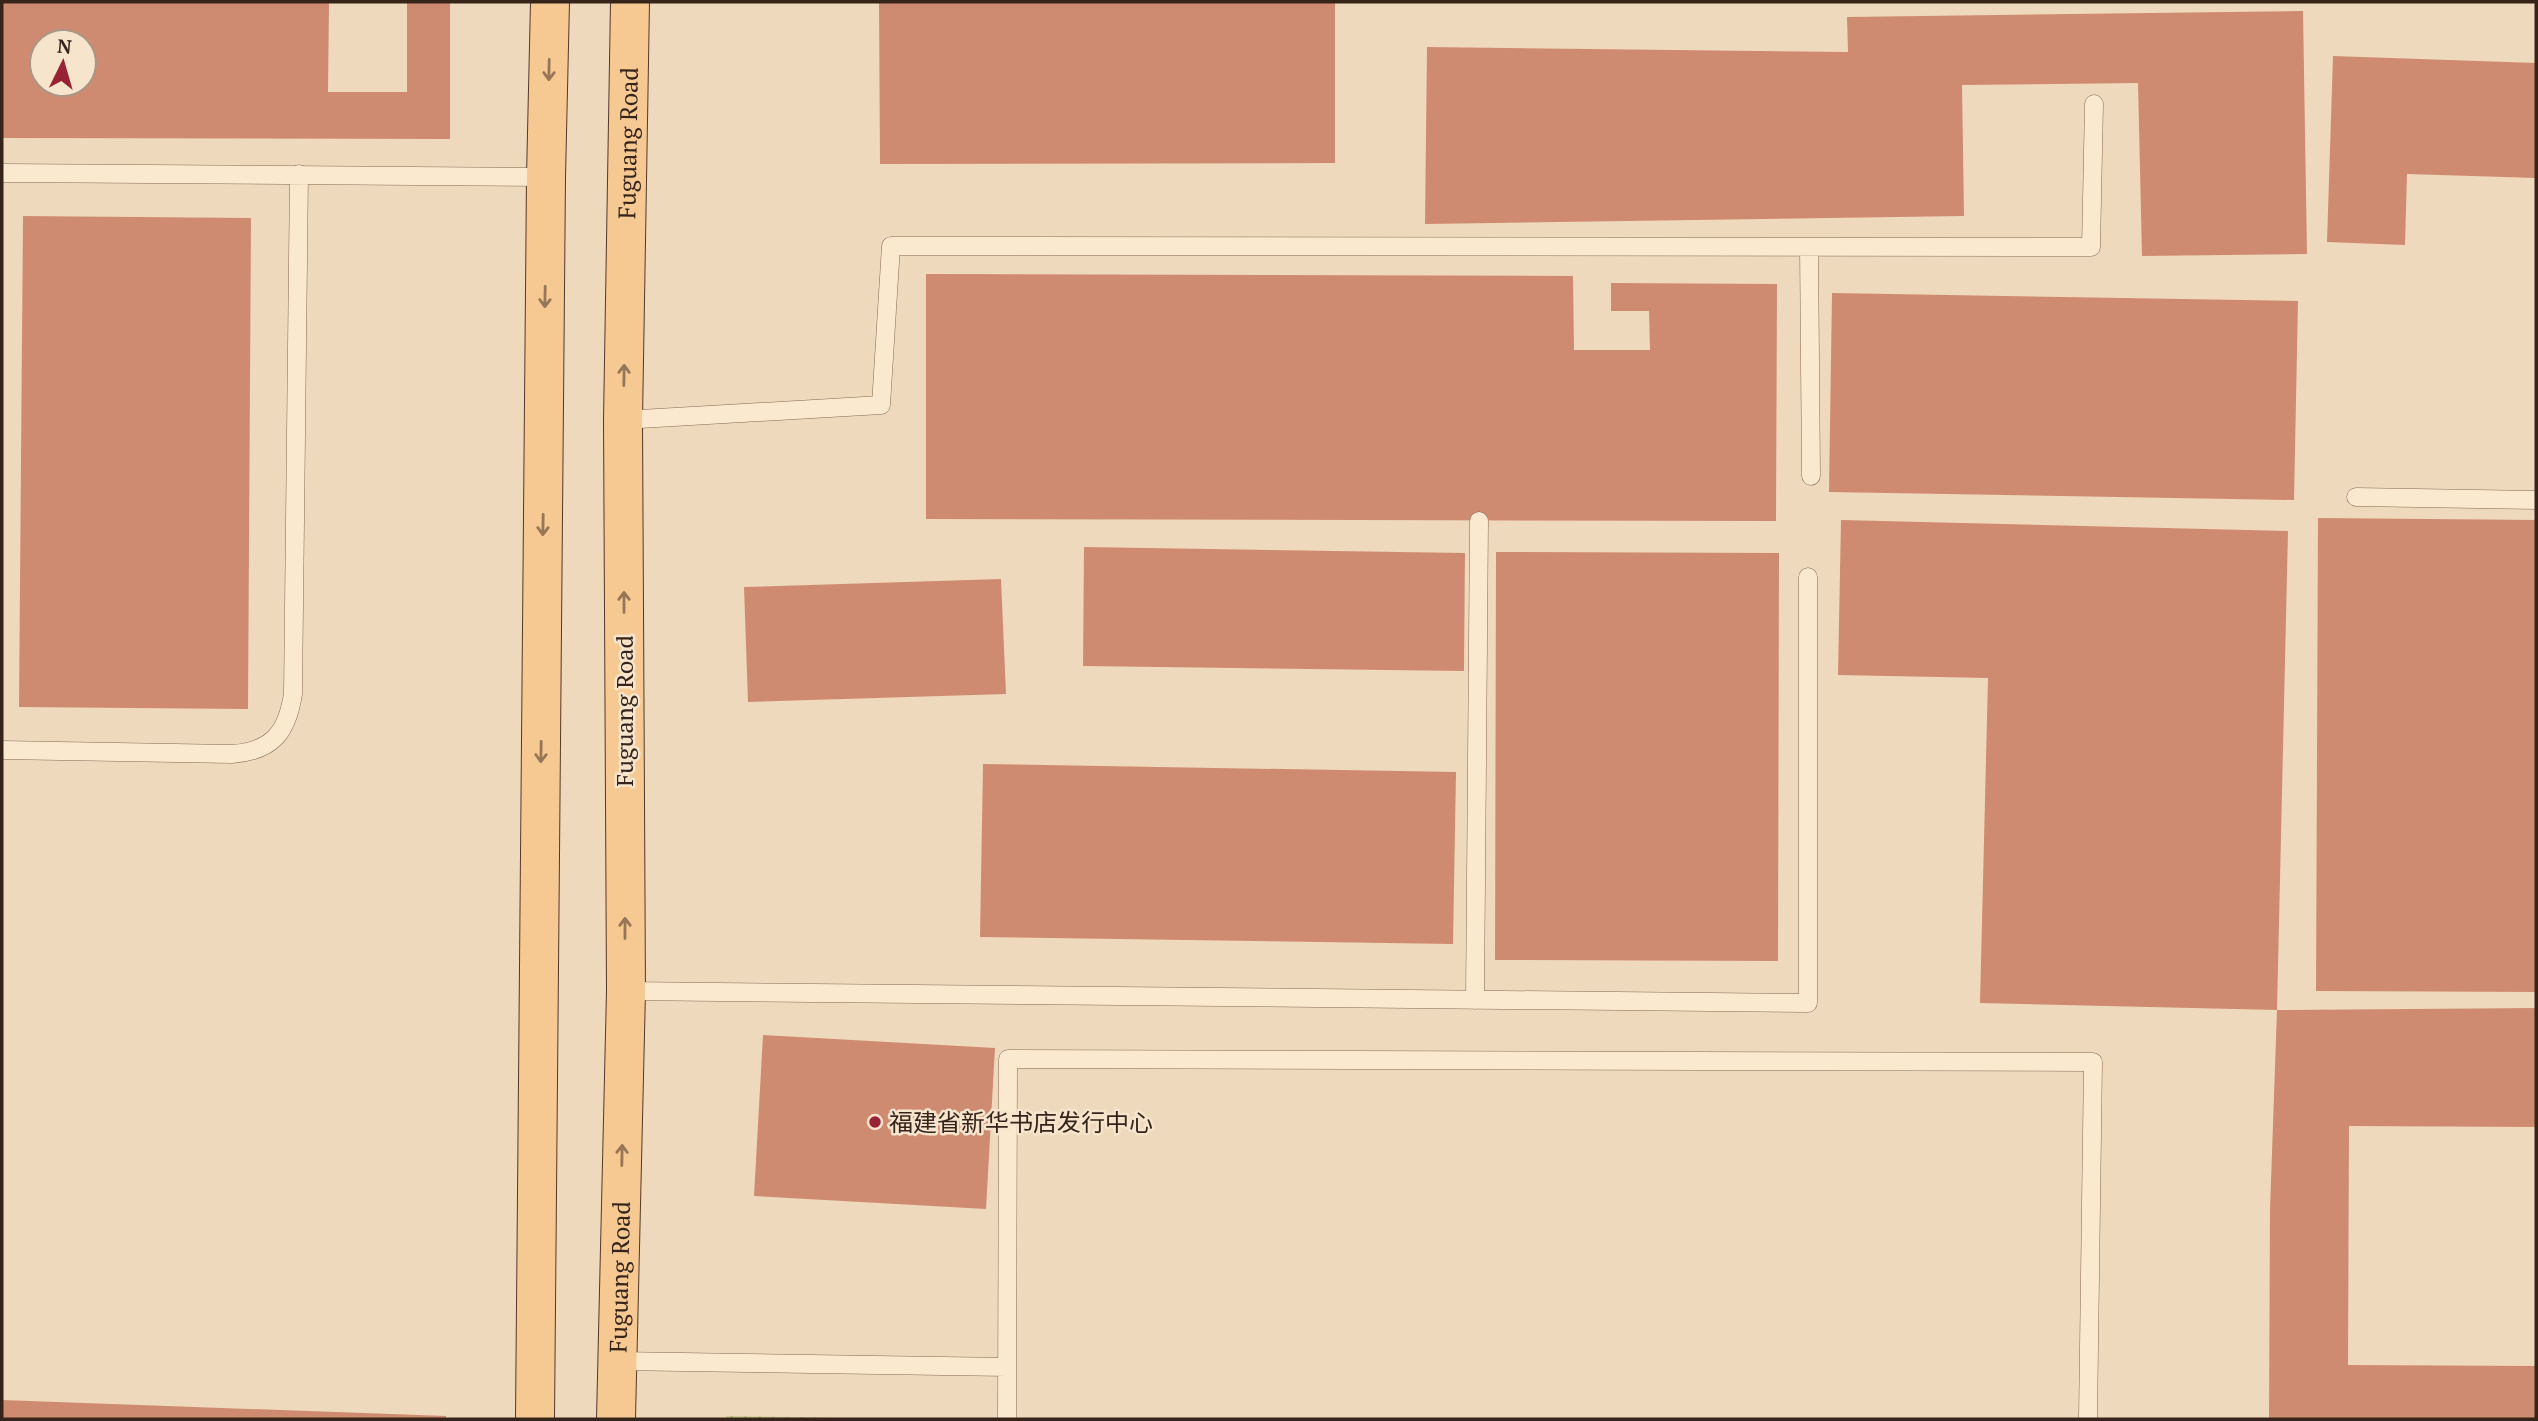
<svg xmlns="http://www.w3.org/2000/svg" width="2538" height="1421" font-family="'PT Serif','Noto Sans SC',serif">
	<defs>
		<pattern id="grass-dots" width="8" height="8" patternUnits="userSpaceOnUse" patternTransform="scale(1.75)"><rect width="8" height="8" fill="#cdcc90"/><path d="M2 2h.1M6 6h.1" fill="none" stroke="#b1af7c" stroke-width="1.8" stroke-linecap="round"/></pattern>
	</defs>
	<rect width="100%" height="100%" fill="#efd9bc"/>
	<!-- grass -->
	<path fill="url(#grass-dots)" d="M726,1416l184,3h-184z"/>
	<!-- building -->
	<path fill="#cf8b71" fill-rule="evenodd" d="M2,2h327l-1,90h79v-90h43v137l-448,-1zM42,42h42v42h-42z
		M879,2h456v161l-455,1z
		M2303,11l4,243 -165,2 -4,-173 -176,2 2,131 -539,8 2,-177 421,5 -1,-35z
		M2333,56l203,7v115l-129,-4 -2,71 -78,-3z
		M23,216l228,2 -3,491 -229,-2z
		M926,274l647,2 1,74h76l-1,-39h-38v-28l166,1 -1,237 -850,-2z
		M1832,293l466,8 -4,199 -465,-8z
		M2318,518l218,2v472l-220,-1z
		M1841,520l447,11 -11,479 -297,-7 8,-325 -150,-3z
		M1084,547l381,6 -1,118 -381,-5z
		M1496,552l283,1 -1,408 -283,-1z
		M1001,579l5,115 -258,8 -4,-115z
		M983,764l473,8 -3,172 -473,-7z
		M2536,1008v119l-187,-1 -1,239 188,1v53h-267l1,-209 7,-200z
		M763,1035l232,13 -9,161 -232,-13z
		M2,1400l444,16v3h-444z"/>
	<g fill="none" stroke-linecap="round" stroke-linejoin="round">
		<defs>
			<path id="lane" d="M2,173l544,4
				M1809,247l2,229
				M623,420l258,-15 10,-159 1200,1 3,-143
				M2356,497l180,3
				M2,750l230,4c41,-3 55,-22 61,-60l6,-520
				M626,991l1182,12v-426
				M1475,1000l4,-479
				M617,1361l390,6
				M1007,1419l1,-360 1085,3 -5,357"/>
			<g id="primary">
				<path d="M535,1419l11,-1242 4,-175"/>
				<path id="s1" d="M616,1419l10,-428 -3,-571 7,-418"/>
			</g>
		</defs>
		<!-- lane casing -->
		<use href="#lane" stroke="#876955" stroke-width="19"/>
		<!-- primary casing -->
		<use href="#primary" stroke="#54382a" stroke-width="40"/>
		<!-- lane -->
		<use href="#lane" stroke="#fae8cf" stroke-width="18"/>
		<!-- primary -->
		<use href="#primary" stroke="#f5c991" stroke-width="38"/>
	</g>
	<!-- one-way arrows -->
	<defs><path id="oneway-shaft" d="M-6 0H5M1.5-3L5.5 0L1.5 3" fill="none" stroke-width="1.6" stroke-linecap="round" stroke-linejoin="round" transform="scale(1.75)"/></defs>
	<g stroke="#967656">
		<use href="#oneway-shaft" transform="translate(549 70) rotate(91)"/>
		<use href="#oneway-shaft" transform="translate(545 297) rotate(91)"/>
		<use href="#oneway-shaft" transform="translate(624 375) rotate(-89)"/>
		<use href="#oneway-shaft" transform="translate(543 525) rotate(91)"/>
		<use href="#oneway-shaft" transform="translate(624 602) rotate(-90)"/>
		<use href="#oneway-shaft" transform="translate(541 752) rotate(91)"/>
		<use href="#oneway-shaft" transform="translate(625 928) rotate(-90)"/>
		<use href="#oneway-shaft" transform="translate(622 1155) rotate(-89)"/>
	</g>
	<!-- markers -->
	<circle fill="#982334" stroke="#f6e4cc" stroke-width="2.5" cx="875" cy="1122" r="7"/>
	<g text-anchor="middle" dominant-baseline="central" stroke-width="5" stroke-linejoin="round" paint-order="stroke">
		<!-- street labels -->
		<g font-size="24" fill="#36241b" stroke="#f6e4cc">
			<text stroke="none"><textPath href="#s1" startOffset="1276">Fuguang Road</textPath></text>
			<text transform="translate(624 711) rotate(-90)">Fuguang Road</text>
			<text stroke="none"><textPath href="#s1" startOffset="142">Fuguang Road</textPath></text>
		</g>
		<!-- poi labels -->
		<g font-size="24" fill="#36241b" stroke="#f6e4cc" text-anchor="start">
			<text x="889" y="1122">福建省新华书店发行中心</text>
		</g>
	</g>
	<!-- border -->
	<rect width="2538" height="1421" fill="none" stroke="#36241b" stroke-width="7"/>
	<!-- north arrow -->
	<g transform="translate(63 63) rotate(5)"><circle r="33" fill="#f6e4cc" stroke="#a99785" stroke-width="2"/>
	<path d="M0-5L12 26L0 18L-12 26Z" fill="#982334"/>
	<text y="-10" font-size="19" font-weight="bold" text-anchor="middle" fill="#36241b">N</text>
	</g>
</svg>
